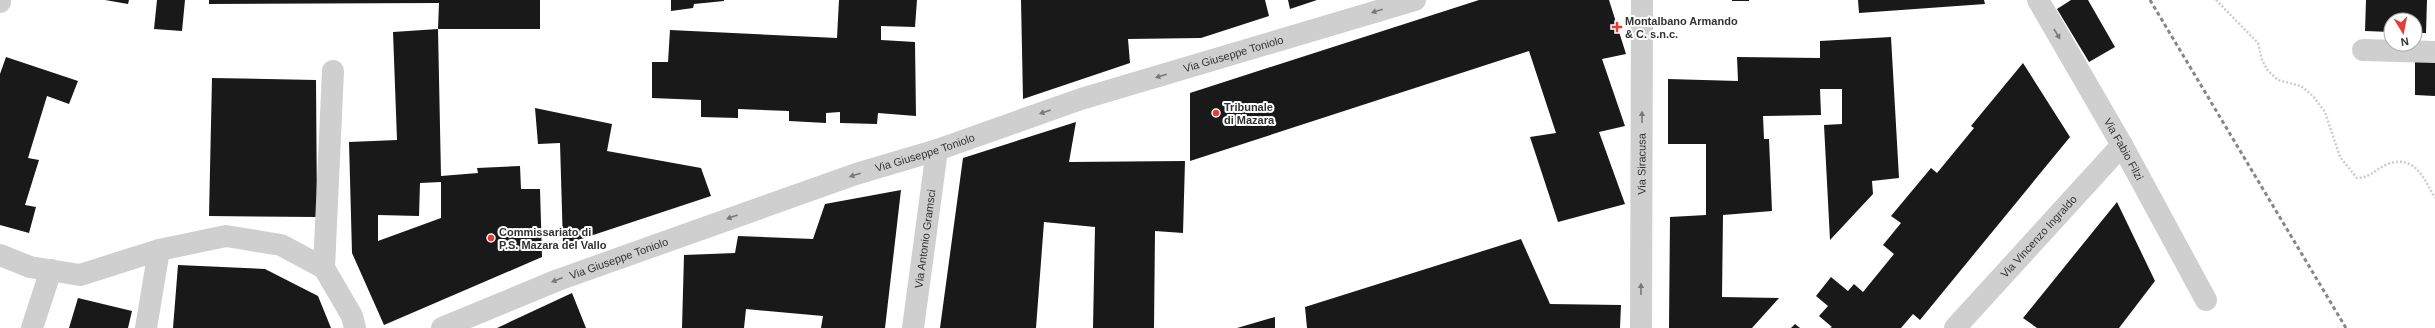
<svg xmlns="http://www.w3.org/2000/svg" width="2435" height="328" font-family="Helvetica,sans-serif">
	<rect width="100%" height="100%" fill="#fff"/>
	<!-- building -->
	<path fill="#191919" fill-rule="evenodd" d="M105,0h24l-1,4z
		M157,0h28l-3,31 -28,-2z
		M209,0h331v29h-102l1,-26 -230,1z
		M671,0h53v1l-30,3 -1,4 -22,3z
		M839,0h78l-2,27 -34,-1v14l34,2 1,74 -38,-3 -1,11 -37,-1v-11l-14,1v10l-37,-2v-10l-51,-2v9l-37,-1v-17l-49,-2v-36h16l2,-32 167,8z
		M1021,0h244l4,16 -68,22 -73,1 2,24 -107,36z
		M1288,0h29l-27,9z
		M1479,0h130l17,54 -24,5 23,67 -26,6 26,72 -67,18 -28,-85 26,-4 -27,-82 -339,110v-68z
		M1732,0h17v1h-17z
		M1858,0h126l1,4 -126,9z
		M2071,0h17l27,47 -26,15 -32,-53z
		M2366,0h61l-1,33h-11v-13h-24v12l-26,-1z
		M438,29l3,147 37,-3 -1,-5 43,-2 1,23h19l2,68 -158,68 -32,-72 -3,-111 48,-2 -4,-108zM441,182v36l-63,23v-26l41,1 1,-33z
		M1891,37l8,141 -27,3 1,13 -43,46 -6,-115 18,-1v-35h-22l1,26 -58,1 1,23h5l3,72 -49,4 -1,82 57,1 -27,30h-83l1,-111 36,-2v-71h-38v-65l70,2 -1,-24 83,1v-17z
		M6,57l72,24 -9,23 -22,-8 -19,62 11,2 -14,45 11,2 -7,26 -29,-8v-151z
		M2415,60h20v36l-20,-1z
		M2023,63l47,74 -150,183 -7,-6 -12,14h-71l2,-1 -13,-11 9,-10 -12,-10 15,-19 17,14 6,-7 9,8 31,-38 -11,-9 18,-22 -10,-7 40,-48 6,5 37,-45 -3,-2z
		M212,78l104,2 1,137 -108,-1z
		M535,108l77,16 -5,27 94,17 10,28 -148,49 -3,-102 -22,1z
		M1076,122l-7,40 116,-1 -2,72 -28,-2 -1,97h-61l2,-101 -51,-5 -8,106h-96l23,-170z
		M901,190l-16,138h-64l2,-12 -77,-7 -2,19h-62l2,-73 51,-2 3,-17 75,3 12,-35z
		M2117,202l38,79 -36,47h-82l-14,-10z
		M1521,239l29,65 71,1 -1,23h-313l-2,-21z
		M178,265l87,4 53,27 13,32h-158z
		M572,293l14,35h-89z
		M78,298l54,13 -4,17h-59z
		M1275,317v11h-38z
		M1795,324l5,4h-9z"/>
	<g fill="none" stroke-linecap="round" stroke-linejoin="round">
		<!-- path -->
		<path stroke="#ccc" stroke-width="2.5" stroke-dasharray="2 2" stroke-linecap="butt" d="M2216,0l42,43 4,17 6,11 10,9 23,6 12,10 12,16 15,45 17,21c16,-1 19,-10 31,-14 27,-10 36,15 47,34"/>
		<!-- minor -->
		<g stroke="#cfcfcf" stroke-width="22">
			<path id="s1" d="M2038,0l84,145 84,155"/>
			<path d="M0,2v-2"/>
			<path d="M2363,50l72,2"/>
			<path d="M0,255l30,12 50,8 79,-25 67,-14 55,9 43,23 28,48 3,12"/>
			<path d="M324,268l9,-197"/>
			<path d="M32,328l19,-58"/>
			<path d="M146,328l13,-78"/>
			<path id="s2" d="M913,328l24,-178"/>
			<path id="s3" d="M1955,328l167,-183"/>
		</g>
		<!-- tertiary -->
		<g stroke="#cfcfcf" stroke-width="22">
			<path id="s4" d="M442,328l116,-48 298,-106 81,-24 144,-51 334,-99"/>
			<path id="s5" d="M1641,328l1,-328"/>
		</g>
		<!-- rail -->
		<path stroke="#878787" stroke-width="3" stroke-dasharray="4 3" stroke-linecap="butt" d="M2150,0l196,328"/>
	</g>
	<!-- one-way arrows -->
	<defs><path id="oneway-solid" d="M-6-.8H1V-3.2L6.5 0L1 3.2V.8H-6Z"/></defs>
	<g fill="#797979">
		<use href="#oneway-solid" transform="translate(1377 11) rotate(163)"/>
		<use href="#oneway-solid" transform="translate(2057 34) rotate(59)"/>
		<use href="#oneway-solid" transform="translate(1161 76) rotate(164)"/>
		<use href="#oneway-solid" transform="translate(1045 112) rotate(161)"/>
		<use href="#oneway-solid" transform="translate(1642 117) rotate(-90)"/>
		<use href="#oneway-solid" transform="translate(855 175) rotate(162)"/>
		<use href="#oneway-solid" transform="translate(732 217) rotate(160)"/>
		<use href="#oneway-solid" transform="translate(557 280) rotate(159)"/>
		<use href="#oneway-solid" transform="translate(1641 289) rotate(-90)"/>
	</g>
	<!-- markers -->
	<g fill="#e43c39" stroke="#fff" stroke-width="1.5">
		<path d="M1615 21h4v4h4v4h-4v4h-4v-4h-4v-4h4z"/>
		<circle cx="1216" cy="113" r="4"/>
		<circle cx="491" cy="238" r="4"/>
	</g>
	<g text-anchor="middle" dominant-baseline="central" stroke-width="4" stroke-linejoin="round" paint-order="stroke">
		<!-- poi labels -->
		<g font-size="11" font-weight="bold" fill="#323232" stroke="#fff" text-anchor="start">
			<text x="1625" y="21">Montalbano Armando<tspan x="1625" dy="13">&amp; C. s.n.c.</tspan></text>
			<text x="1224" y="107">Tribunale<tspan x="1224" dy="13">di Mazara</tspan></text>
			<text x="499" y="232">Commissariato di<tspan x="499" dy="13">P.S. Mazara del Vallo</tspan></text>
		</g>
		<!-- street labels -->
		<g font-size="11" fill="#323232" stroke="#fff">
			<text stroke="none"><textPath href="#s4" startOffset="838">Via Giuseppe Toniolo</textPath></text>
			<text stroke="none"><textPath href="#s1" startOffset="172">Via Fabio Filzi</textPath></text>
			<text stroke="none"><textPath href="#s4" startOffset="514">Via Giuseppe Toniolo</textPath></text>
			<text stroke="none"><textPath href="#s5" startOffset="164">Via Siracusa</textPath></text>
			<text stroke="none"><textPath href="#s3" startOffset="124">Via Vincenzo Ingraldo</textPath></text>
			<text stroke="none"><textPath href="#s2" startOffset="90">Via Antonio Gramsci</textPath></text>
			<text stroke="none"><textPath href="#s4" startOffset="190">Via Giuseppe Toniolo</textPath></text>
		</g>
	</g>
	<!-- north arrow -->
	<g transform="translate(2403 32) rotate(170)"><circle r="19" fill="#ffffff" stroke="#adadad"/>
	<path d="M0-3L7 15L0 10L-7 15Z" fill="#e43c39"/>
	<text y="-6" font-size="11" font-weight="bold" text-anchor="middle" fill="#323232">N</text>
	</g>
</svg>
